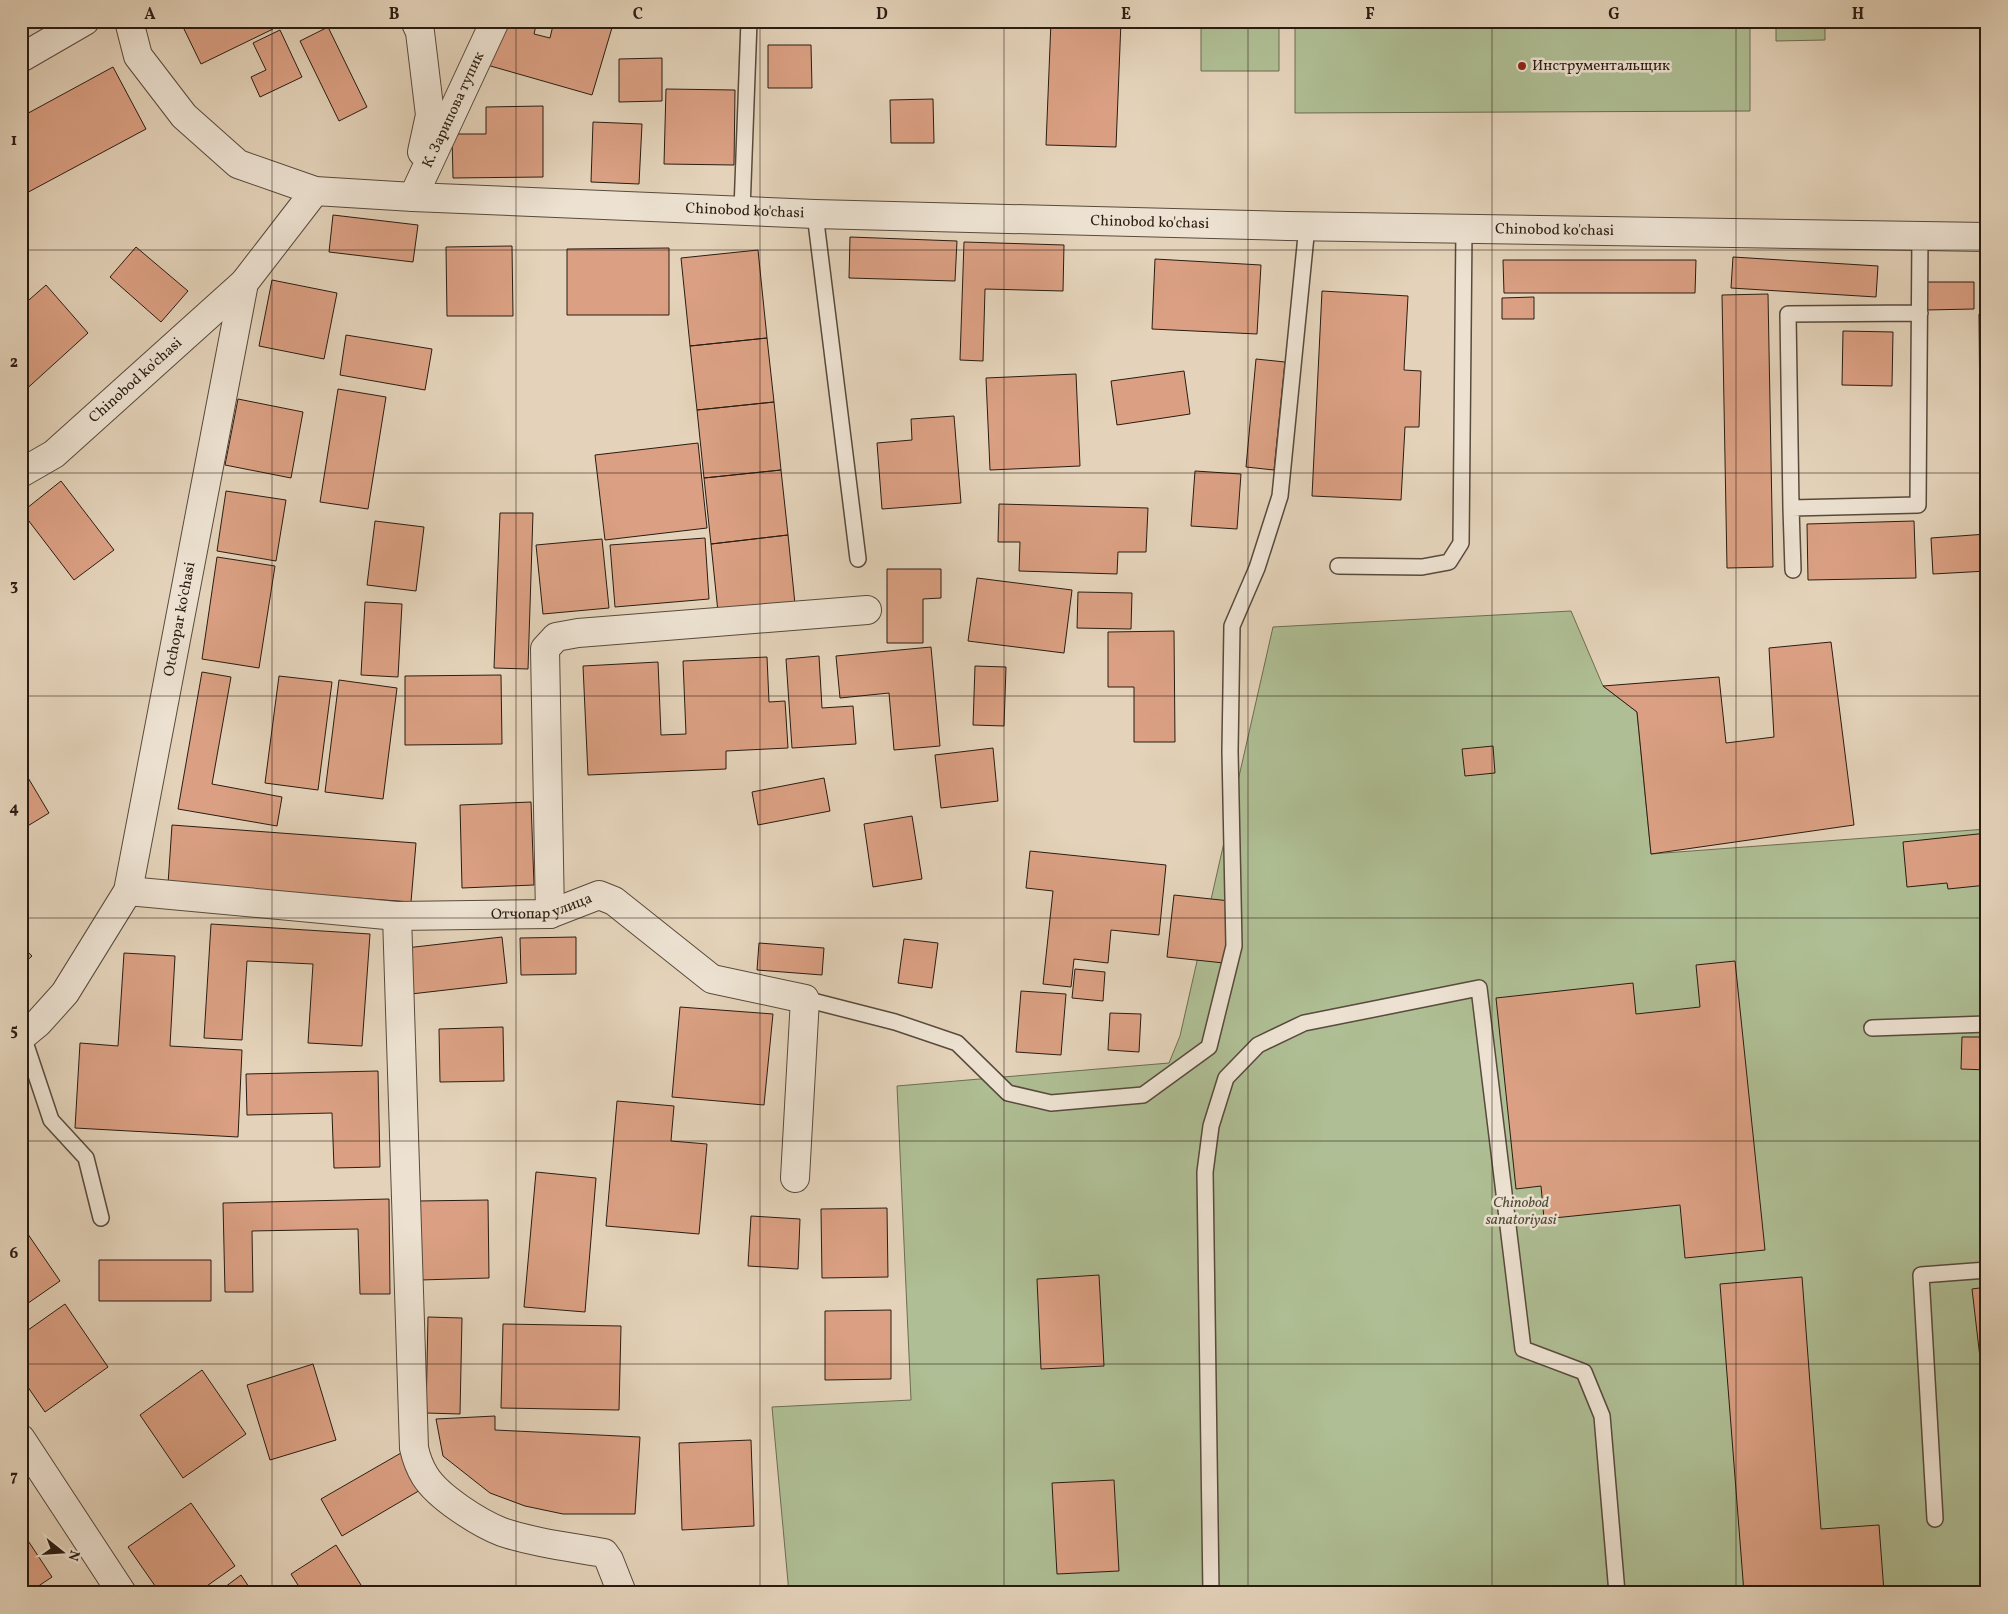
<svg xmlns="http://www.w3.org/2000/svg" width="2008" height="1614" font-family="Vollkorn,serif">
	<rect width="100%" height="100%" fill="#e4d3ba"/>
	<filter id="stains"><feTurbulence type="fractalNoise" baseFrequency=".004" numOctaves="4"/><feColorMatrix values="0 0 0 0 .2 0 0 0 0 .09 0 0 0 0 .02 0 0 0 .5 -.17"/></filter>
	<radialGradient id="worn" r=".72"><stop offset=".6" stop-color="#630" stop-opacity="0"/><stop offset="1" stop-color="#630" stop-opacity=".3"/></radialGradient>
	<!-- green -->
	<path fill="#afbe94" stroke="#6c6d53" d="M1201,21h78v50h-78z
		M1295,21h455v90l-455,2z
		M1776,21h49v19l-49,1z
		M1571,611l32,75 34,26 14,142 336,-25v764h-1198l-17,-186 139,-7 -14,-314 272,-23 11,-27 93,-409z"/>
	<!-- building -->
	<path fill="#dba083" stroke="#2a1c12" d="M200,21h70l3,8 -72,35 -17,-35z
		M500,21h37l-3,13 16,4 4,-17h60l-22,74 -105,-30z
		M1051,21h70l-5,126 -70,-2z
		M328,27l39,80 -28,14 -39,-80z
		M280,30l22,47 -42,20 -9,-20 15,-7 -13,-27z
		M768,45h43l1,43h-44z
		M662,58v43l-43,1v-43z
		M113,67l33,62 -125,67v-79z
		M666,89l69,1 -1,75 -70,-1z
		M933,99l1,44h-43l-1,-43z
		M543,106v71l-90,1 -1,-44h34v-27z
		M593,122l49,2 -3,60 -48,-2z
		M333,215l85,10 -5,37 -84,-10z
		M850,237l107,4 -2,40 -106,-3z
		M964,242l100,3 -1,46 -78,-2 -2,72 -23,-1z
		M512,246l1,70h-66l-1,-69z
		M136,247l52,44 -27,31 -51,-45z
		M669,248v67h-102v-66z
		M758,250l9,88 -77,8 -9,-88z
		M1733,257l145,9 -2,31 -145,-9z
		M1155,259l106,6 -4,69 -105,-5z
		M1503,260h193l-1,33h-191z
		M272,280l65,13 -13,66 -65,-13z
		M1926,282h48v27l-48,1z
		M46,285l42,48 -67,61v-87z
		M1322,291l86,5 -4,74 17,1 -2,56h-14l-4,73 -89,-4z
		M1768,294l5,273 -46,1 -5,-273z
		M1534,297v22h-32v-21z
		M1979,314h8v112h-7z
		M1843,331l50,1 -1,54 -50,-1z
		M346,335l86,14 -7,41 -85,-15z
		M767,338l7,64 -77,8 -7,-64z
		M1256,359l29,3 -11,108 -28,-3z
		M1184,371l6,43 -73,11 -6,-44z
		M1076,374l4,92 -90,4 -4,-92z
		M338,389l48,8 -18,112 -48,-7z
		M238,399l65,13 -12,66 -66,-13z
		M774,402l7,68 -77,8 -7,-68z
		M954,416l7,87 -79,6 -5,-66 35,-3 -1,-21z
		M698,443l9,85 -102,12 -10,-85z
		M781,470l7,65 -77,9 -7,-66z
		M1195,471l46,3 -4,55 -46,-3z
		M61,481l53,69 -40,30 -52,-68z
		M226,491l60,9 -10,61 -59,-10z
		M999,504l149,4 -2,44h-28l-1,22 -98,-3 1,-29h-22z
		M500,513h33l-5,156 -34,-1z
		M375,521l49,6 -8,64 -49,-6z
		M1914,521l2,57 -108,2 -1,-56z
		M1987,534v37l-54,3 -2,-36z
		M788,535l7,69 -77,8 -7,-68z
		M705,538l4,61 -94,8 -5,-62z
		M602,539l7,69 -66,6 -7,-69z
		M217,557l58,9 -16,102 -57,-9z
		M887,569h54v29l-18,1v44h-36z
		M977,578l95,12 -8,63 -96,-12z
		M1078,592l54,1 -1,36 -54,-1z
		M365,602l37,2 -4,73 -37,-2z
		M1174,631l1,111h-41v-55h-26v-55z
		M1831,642l23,183 -203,29 -14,-142 -34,-26 116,-9 7,66 48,-6 -5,-89z
		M931,647l9,99 -46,4 -5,-57 -49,5 -4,-42z
		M819,656l3,52 31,-2 3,38 -64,4 -6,-89z
		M767,657l2,45 16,-1 3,47 -62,3v18l-138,6 -5,-109 75,-4 3,73 25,-1 -3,-73z
		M975,666l31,1 -2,59 -31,-1z
		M202,672l29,5 -19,107 70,13 -5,29 -99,-17z
		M501,675l1,69 -97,1v-69z
		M279,676l53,6 -14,108 -53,-7z
		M339,680l58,8 -14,111 -58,-7z
		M1493,746l2,27 -30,3 -3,-27z
		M993,748l5,53 -57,7 -6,-53z
		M24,771l25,42 -28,17v-57z
		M824,778l6,33 -72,14 -6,-33z
		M531,802l3,83 -72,3 -2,-83z
		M912,816l10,63 -49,8 -9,-63z
		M172,825l244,18 -5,59 -243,-18z
		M1987,833v52l-39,4 -1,-6 -40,4 -4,-45z
		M1030,851l136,14 -7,70 -48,-5 -3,33 -34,-4 -3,28 -28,-3 10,-93 -27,-3z
		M1174,895l56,6 -6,62 -57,-6z
		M211,924l159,10 -8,112 -54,-3 5,-79 -66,-3 -5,79 -38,-2z
		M502,937l5,46 -96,11 -5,-46z
		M576,937v37l-55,1 -1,-37z
		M904,939l34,4 -6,45 -34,-5z
		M759,943l65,5 -2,27 -65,-5z
		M21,945l11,11 -11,10z
		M124,953l51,3 -5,90 72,4 -4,87 -163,-9 5,-85 38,3z
		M1735,961l30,289 -80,8 -5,-53 -136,14 -3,-33 -25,3 -20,-191 137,-15 3,31 64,-7 -4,-42z
		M1075,969l30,3 -2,29 -31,-3z
		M1021,991l45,3 -5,61 -45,-3z
		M680,1007l93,7 -9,91 -92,-8z
		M1110,1013l31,1 -2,38 -31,-2z
		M503,1027l1,54 -64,1 -1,-53z
		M1962,1037h25v33l-26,-1z
		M378,1071l2,96 -46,1 -2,-55 -85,2 -1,-41z
		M617,1101l57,5 -3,35 36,3 -8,90 -93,-8z
		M536,1172l60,6 -11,134 -61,-5z
		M389,1199l1,95h-30l-2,-65 -106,2 1,61h-28l-2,-89z
		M488,1200l1,78 -69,2 -2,-79z
		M887,1208l1,69 -66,1 -1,-69z
		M751,1216l49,3 -2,50 -50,-3z
		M21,1224l39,57 -39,27z
		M99,1260h112v41h-112z
		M1099,1275l5,91 -63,3 -4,-90z
		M1802,1277l19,252 58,-4 5,67 -140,1 -24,-309z
		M1987,1287v131l-15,-129z
		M65,1304l43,63 -63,45 -24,-35v-42z
		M891,1310v69l-66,1v-69z
		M428,1317l34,1 -2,96 -34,-1z
		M503,1324l118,2 -2,84 -118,-2z
		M313,1364l23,76 -66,20 -23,-75z
		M202,1370l44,64 -63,44 -43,-63z
		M495,1416v14l145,7 -5,77h-72l-38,-8 -35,-13 -47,-37 -7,-37z
		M751,1440l3,86 -72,4 -3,-87z
		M401,1453l21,36 -80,47 -21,-37z
		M1114,1480l5,91 -62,3 -5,-91z
		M191,1503l44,63 -38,27h-37l-32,-46z
		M21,1530l31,47 -24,16h-7z
		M336,1545l30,48h-63l-12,-19z
		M241,1575l12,18h-36z"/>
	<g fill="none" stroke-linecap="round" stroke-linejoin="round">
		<defs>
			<path id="lane" d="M742,210l7,-189
				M815,214l43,345
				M1920,313l-132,1 3,194 127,-3 2,-269
				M1791,508l2,62
				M1338,566l84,1 27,-5 12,-19 3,-314
				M805,999l90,23 62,21 51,50 43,10 92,-8 66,-48 25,-101 -4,-195 2,-125 25,-58 23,-72 27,-270
				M1872,1028l115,-4
				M23,1036l28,84 35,38 15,60
				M1935,1519l-14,-244 66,-5
				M1211,1593l-6,-421 6,-46 15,-48 32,-33 46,-22 175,-35 44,361 61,23 18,44 15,177"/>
			<g id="street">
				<path id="s1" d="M129,21l9,35 46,60 54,48 77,27 98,6 402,17 473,12 699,11"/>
				<path d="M415,21l5,11 10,83 -8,37"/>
				<path d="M21,58l64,-37"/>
				<path id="s2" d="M413,197l82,-176"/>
				<path id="s3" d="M21,473l33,-19 190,-171"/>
				<path id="s4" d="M128,891l269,25 153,-2 49,-19 15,6 98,78 93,20 -10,179"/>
				<path d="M550,914l-5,-265 11,-12 22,-4 289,-23"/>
				<path d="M397,916l17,532c2,9 6,20 11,28 13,21 54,47 77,56 33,11 68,15 102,21l5,7 13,33"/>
				<path id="s5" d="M21,1037l17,-14 27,-30 63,-102 116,-608 71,-92"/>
				<path d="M21,1439l101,154"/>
			</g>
		</defs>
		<!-- lane casing -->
		<use href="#lane" stroke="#584a3c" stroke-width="18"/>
		<!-- street casing -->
		<use href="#street" stroke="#584a3c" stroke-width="30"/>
		<!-- lane -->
		<use href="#lane" stroke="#ede2d2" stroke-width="15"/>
		<!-- street -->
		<use href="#street" stroke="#ede2d2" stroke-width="28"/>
	</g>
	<!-- grid -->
	<path fill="none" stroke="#2a1c12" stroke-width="1" stroke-opacity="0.55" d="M272,21v1572M516,21v1572M760,21v1572M1004,21v1572M1248,21v1572M1492,21v1572M1736,21v1572M21,250h1966M21,473h1966M21,696h1966M21,918h1966M21,1141h1966M21,1364h1966"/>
	<!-- markers -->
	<circle fill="#8f2418" stroke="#ede2d2" stroke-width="2" cx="1522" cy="66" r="5"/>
	<g text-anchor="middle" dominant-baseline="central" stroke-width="5" stroke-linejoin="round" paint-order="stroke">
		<!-- poi labels -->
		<g font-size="15" fill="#2a1c12" stroke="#ede2d2" text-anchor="start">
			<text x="1532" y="66">Инструментальщик</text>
		</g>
		<!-- street labels -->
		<g font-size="15" fill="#2a1c12" stroke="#ede2d2">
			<text stroke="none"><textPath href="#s2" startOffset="96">К. Зарипова тупик</textPath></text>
			<text stroke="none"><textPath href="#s1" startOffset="696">Chinobod ko'chasi</textPath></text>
			<text stroke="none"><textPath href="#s1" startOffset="1101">Chinobod ko'chasi</textPath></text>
			<text stroke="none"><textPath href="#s1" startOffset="1506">Chinobod ko'chasi</textPath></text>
			<text stroke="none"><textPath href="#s3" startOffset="148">Chinobod ko'chasi</textPath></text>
			<text stroke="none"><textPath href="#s5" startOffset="459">Otchopar ko'chasi</textPath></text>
			<text stroke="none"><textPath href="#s4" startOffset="416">Отчопар улица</textPath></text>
		</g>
		<!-- park labels -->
		<g font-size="15" font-style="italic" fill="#524d39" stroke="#ede2d2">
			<text x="1521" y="1203">Chinobod<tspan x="1521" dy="17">sanatoriyasi</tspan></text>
		</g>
	</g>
	<!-- margin -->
	<rect width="2008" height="1614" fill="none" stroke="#e4d3ba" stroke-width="55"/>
	<!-- north arrow -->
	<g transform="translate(62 1552) rotate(107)" stroke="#ede2d2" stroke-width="4" paint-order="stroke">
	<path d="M0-4L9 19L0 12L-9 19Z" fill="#2a1c12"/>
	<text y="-8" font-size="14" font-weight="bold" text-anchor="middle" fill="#2a1c12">N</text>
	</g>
	<rect x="28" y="28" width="1952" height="1558" fill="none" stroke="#2a1c12" stroke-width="2"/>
	<g font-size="16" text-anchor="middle" font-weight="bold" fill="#2a1c12">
		<text x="150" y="19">A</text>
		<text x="394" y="19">B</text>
		<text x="638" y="19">C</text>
		<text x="882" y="19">D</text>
		<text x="1126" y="19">E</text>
		<text x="1370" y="19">F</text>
		<text x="1614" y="19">G</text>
		<text x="1858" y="19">H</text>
		<text x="14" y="145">1</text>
		<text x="14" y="367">2</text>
		<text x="14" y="590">3</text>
		<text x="14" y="813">4</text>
		<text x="14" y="1035">5</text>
		<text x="14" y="1258">6</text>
		<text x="14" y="1481">7</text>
	</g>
	<rect width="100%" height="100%" filter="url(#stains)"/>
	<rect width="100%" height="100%" fill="url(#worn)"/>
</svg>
